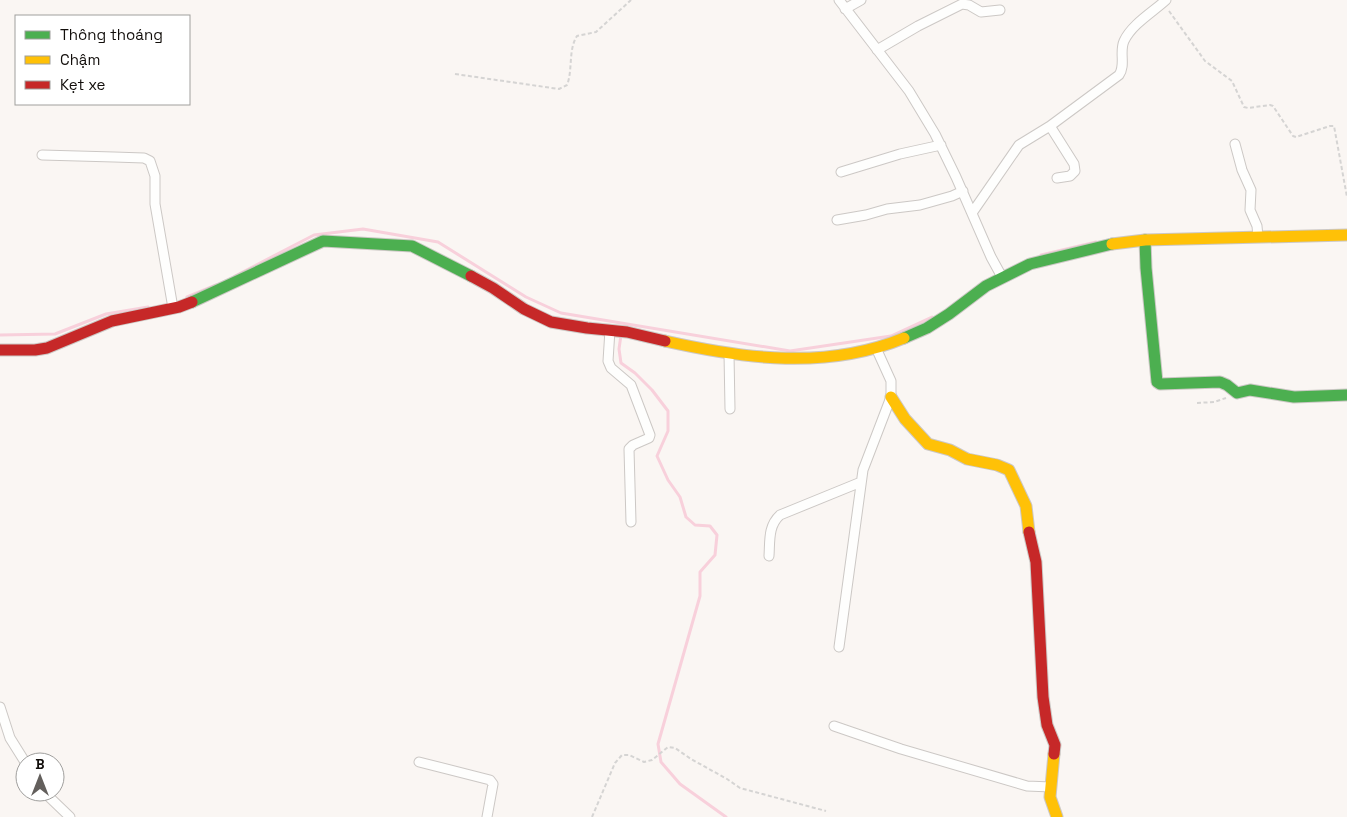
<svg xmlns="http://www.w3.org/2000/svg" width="1347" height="817" font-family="'Space Grotesk',sans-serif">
	<rect width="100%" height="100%" fill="#faf6f3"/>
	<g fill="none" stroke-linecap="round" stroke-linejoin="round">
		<!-- stream -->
		<path stroke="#f8d0db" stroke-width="3" d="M1041,255l55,-13
			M235,276l79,-41 49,-6 75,13 88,55 35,16 229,38 101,-15 41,-19
			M187,297l29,-12
			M0,335l55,-1 51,-20 42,-7
			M621,335l-2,14 2,14 14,10 17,17 16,21v20l-11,25 11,24 12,17 6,20 9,8 15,1 7,9 -2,20 -15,17v24l-42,148 3,18 19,22 46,33"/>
		<defs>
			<path id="street" d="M839,0l70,91 26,43 21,43 35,80 11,20
				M845,9l16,-9
				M877,50l41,-24 44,-22 7,1 12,7 19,-2
				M1050,126l24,38 1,7 -5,5 -13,2
				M1235,144l7,26 9,20 -1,20 7,16 1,11
				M42,155l72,2 30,1 6,3 5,15v28l18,104
				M841,172l59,-18 41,-9
				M972,213l47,-68 31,-19 69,-51c7,-10 0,-23 5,-34 8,-17 29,-29 42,-41
				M837,220l29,-5 21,-6 33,-4 32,-9 11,-5
				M610,330l-2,31 3,7 20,17 19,50 -1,3 -16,7 -4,4 2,73
				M729,354l1,55
				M769,556c1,-15 -1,-30 11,-41l81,-33
				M839,647l24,-177 28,-73v-16l-15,-33
				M0,707l10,31 15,24
				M834,726l67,23 126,37 24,1
				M419,762l71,18 3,4 -6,33
				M44,792l26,25"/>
			<path id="fast" d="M1145,240l1,28 11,114 3,2 60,-2 7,3 10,8 13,-3 44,7 53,-2
				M192,302l131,-61 89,5 59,30
				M904,338l23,-10 22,-14 37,-28 44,-22 82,-20"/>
			<path id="slow" d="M1112,244l33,-4 202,-5
				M665,341c80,18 162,29 239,-3
				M891,397l14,22 23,25 22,6 17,9 30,6 12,5 17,36 3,26
				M1054,754l-4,43 7,20"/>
			<path id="jam" d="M471,276l22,12 31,21 27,13 36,6 40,4 38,9
				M0,350h35l12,-2 65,-27 67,-14 13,-5
				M1029,532l7,30 7,135 4,28 8,20 -1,9"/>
		</defs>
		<!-- street casing -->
		<use href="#street" stroke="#ccc8c5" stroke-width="11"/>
		<!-- fast casing -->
		<use href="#fast" stroke="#ccc8c5" stroke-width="13"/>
		<!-- slow casing -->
		<use href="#slow" stroke="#ccc8c5" stroke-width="13"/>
		<!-- jam casing -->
		<use href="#jam" stroke="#ccc8c5" stroke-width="13"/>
		<!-- path -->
		<path stroke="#d5d4d3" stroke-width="2" stroke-dasharray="4 2.5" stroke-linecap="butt" d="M1169,11l36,50 27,20 12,26 4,1 22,-3 3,1 20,30 3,1 34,-11h4l13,71
			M455,74l104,15 8,-4c6,-15 1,-35 10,-49l19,-4 35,-32
			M1197,403l17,-1 12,-4
			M592,817l23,-54 7,-8h7l15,7 8,-2 16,-13 7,1 16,11 36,20 13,9 86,23"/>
		<!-- street -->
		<use href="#street" stroke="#fefefd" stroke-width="9"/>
		<!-- fast -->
		<use href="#fast" stroke="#4caf50" stroke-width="11"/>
		<!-- slow -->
		<use href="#slow" stroke="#ffc107" stroke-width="11"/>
		<!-- jam -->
		<use href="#jam" stroke="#c62828" stroke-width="11"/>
	</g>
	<!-- legend -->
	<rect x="15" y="15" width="175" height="90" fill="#ffffff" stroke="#a09f9d"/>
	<rect x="25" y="31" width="25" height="8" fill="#4caf50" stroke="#a09f9d"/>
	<text x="60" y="40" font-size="15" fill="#120e0b">Thông thoáng</text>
	<rect x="25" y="56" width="25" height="8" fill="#ffc107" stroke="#a09f9d"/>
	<text x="60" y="65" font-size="15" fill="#120e0b">Chậm</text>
	<rect x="25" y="81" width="25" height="8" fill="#c62828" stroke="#a09f9d"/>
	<text x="60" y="90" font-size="15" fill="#120e0b">Kẹt xe</text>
	<!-- north arrow -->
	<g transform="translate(40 777)"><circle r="24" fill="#ffffff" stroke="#a09f9d"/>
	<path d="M0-4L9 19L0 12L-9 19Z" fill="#635f5c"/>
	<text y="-8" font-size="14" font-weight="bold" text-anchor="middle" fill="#120e0b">B</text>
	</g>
</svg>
